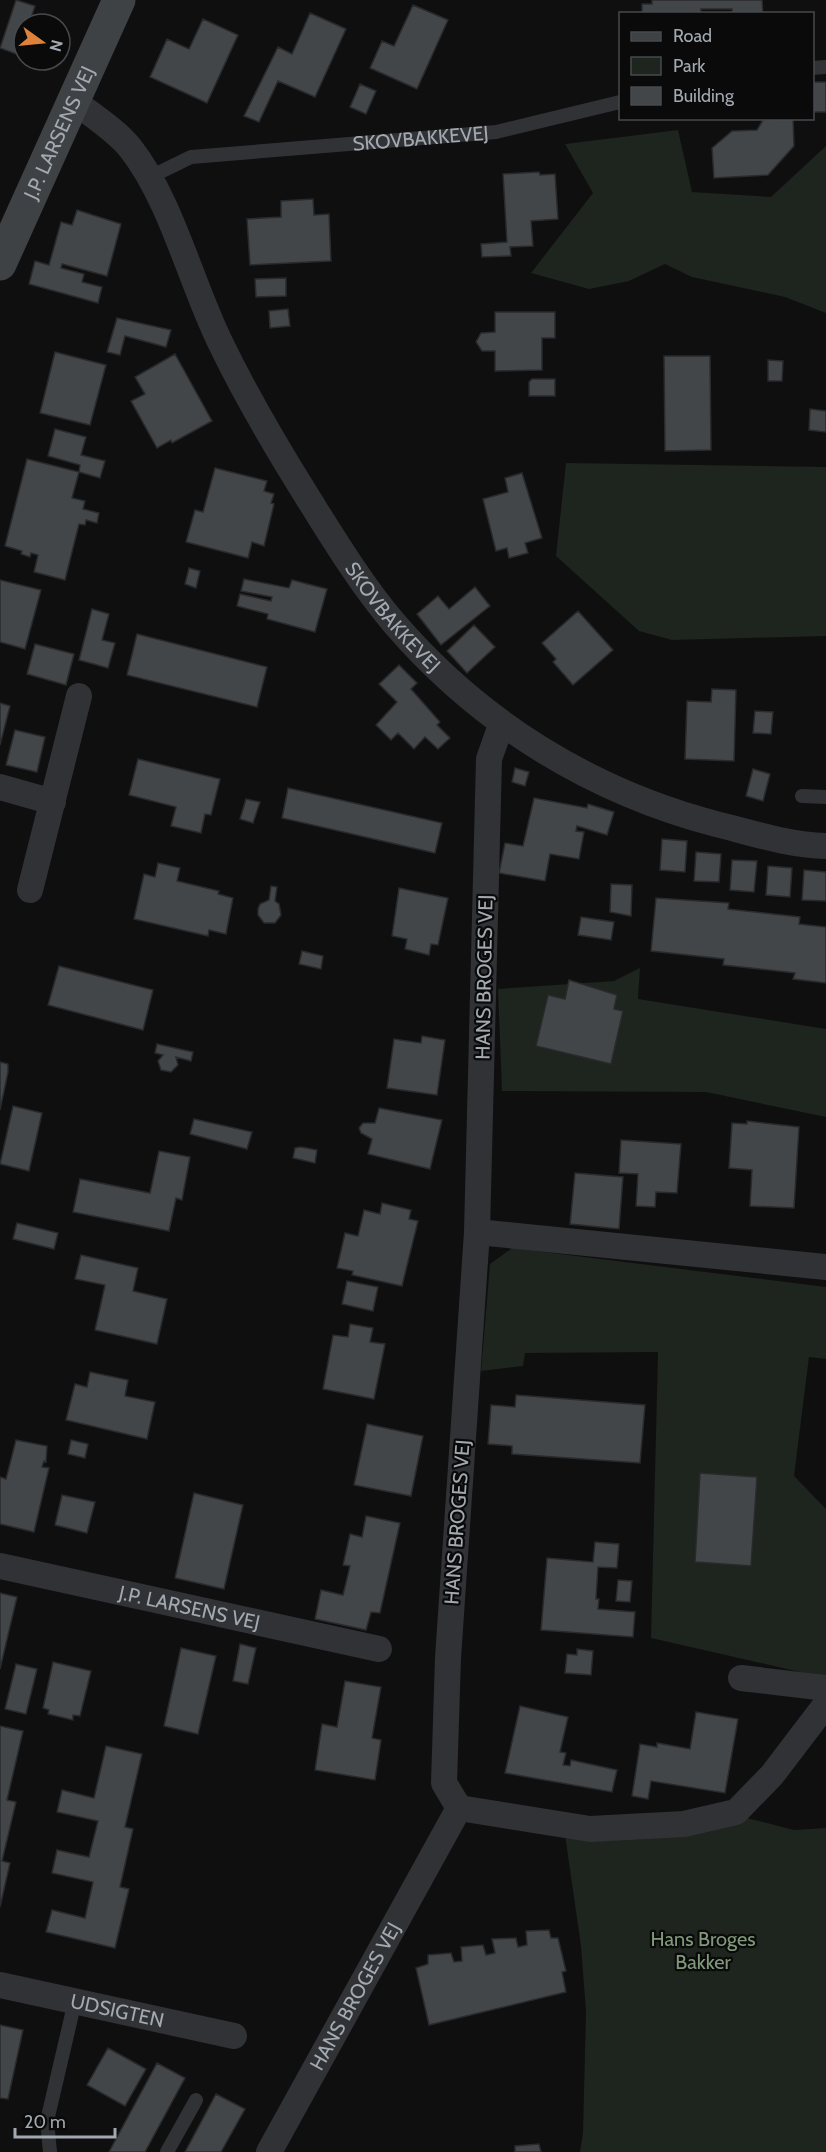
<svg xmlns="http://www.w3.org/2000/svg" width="826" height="2152" font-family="Cabin,sans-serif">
	<rect width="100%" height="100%" fill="#0f0f10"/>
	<!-- green -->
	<path fill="#1e241e" d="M678,130l14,62 79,5 55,-51v167l-41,-16 -93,-20 -27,-13 -36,17 -40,8 -58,-16 62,-80 -28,-49z
		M566,463l260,4v169l-154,4 -33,-9 -83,-75z
		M640,968l-2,31 188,30v88l-120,-25 -204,-1 -4,-102 116,-8z
		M512,1248l314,39v72l-17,-2 -15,119 32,33v169l-175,-40 7,-286 -133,1 -2,13 -42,5 9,-107z
		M743,1817l51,13 32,-2v324h-246l3,-19 3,-121 -5,-66 -16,-111z"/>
	<!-- building -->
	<path fill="#434648" stroke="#292a2c" stroke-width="1.5" d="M16,0l19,6 -3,9 21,7 -29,2v33l-24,-9z
		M652,0h110l1,14h-31v-5h-31v5h-59v-10h10z
		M413,5l35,15 -31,69 -47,-21 12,-27 12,5z
		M310,13l36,16 -31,68 -37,-16 -19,41 -15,-6 34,-69 14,7z
		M203,19l35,16 -31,68 -57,-26 17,-38 22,10z
		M812,82h14v30h-14z
		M360,84l16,7 -10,23 -16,-7z
		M793,118l1,28 -26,29 -54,3 -2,-30 20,-17 25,-1 6,-10z
		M539,172l1,3 15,-1 3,45 -27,2 2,25 -23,1 1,9 -29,1 -1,-13 26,-2 -4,-68z
		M313,199l1,16 15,-1 2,47 -81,4 -3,-46 34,-2v-16z
		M77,210l44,14 -14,52 -45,-12 -1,4 23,6 -2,8 20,5 -4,16 -69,-19 6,-23 14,4 12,-43 11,3z
		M286,278v18l-30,1 -1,-18z
		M288,309l2,17 -20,2 -1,-17z
		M495,312h60v26h-13v32l-47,1v-20h-13l-6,-9 5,-9 14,-1z
		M117,318l54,12 -5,17 -41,-11 -5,19 -13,-3z
		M55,352l51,13 -16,60 -50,-12z
		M175,354l37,67 -40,22 -1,-3 -14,8 -26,-47 14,-7 -10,-17z
		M664,356h46l1,94 -46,1z
		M768,360l15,1 -1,20h-14z
		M532,379h23v17h-26v-14z
		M810,409l16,2v21l-17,-2z
		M55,429l31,8 -5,18 24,6 -5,17 -21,-6 1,-7 -32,-9z
		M27,459l52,13 -7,26 13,3 -2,8 16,4 -2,10 -11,-3 -1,5 -6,-1 -14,56 -31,-8 4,-17 -7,-2 -1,4 -9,-3 1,-3 -17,-5z
		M215,468l52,13 -3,10 10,3 -3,9 3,1 -10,42 -12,-4 -4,16 -62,-16 9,-32 8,2z
		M522,473l20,65 -17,5 3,10 -19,5 -2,-10 -11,3 -13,-52 25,-7 -3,-14z
		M189,568l11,3 -4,17 -11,-4z
		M244,579l45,9 3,-8 35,9 -12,43 -48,-13 1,-5 -31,-8 3,-12 31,7 1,-4 -31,-6z
		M0,580l41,10 -16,59 -25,-7z
		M475,587l15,19 -49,39 -24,-31 21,-18 11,13z
		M92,609l17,5 -7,26 13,3 -7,25 -29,-8z
		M578,611l35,39 -40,35 -20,-23 3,-3 -14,-16z
		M474,625l21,22 -28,26 -20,-22z
		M137,634l130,33 -10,40 -130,-32z
		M35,644l39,10 -8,31 -39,-11z
		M399,665l18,18 -6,6 29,33 -3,3 13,13 -12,11 -13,-12 -11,12 -16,-16 -7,7 -15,-15 21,-23 -18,-18z
		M712,689l24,1 -2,71 -49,-2 2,-58 24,1z
		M0,703l10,3 -10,39z
		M755,711l18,1 -2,22 -18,-1z
		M15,730l30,7 -8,35 -31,-7z
		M138,759l82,20 -9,36 -6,-1 -4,19 -30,-7 5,-19 -47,-12z
		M515,768l14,4 -4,14 -13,-4z
		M753,769l17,5 -7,27 -17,-5z
		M288,788l154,35 -7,30 -153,-35z
		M534,798l53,10 1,-4 26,8 -7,23 -30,-9 -1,5 8,1 -5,27 -29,-5 -5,27 -46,-8 6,-30 18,3z
		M246,799l14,3 -7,21 -13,-4z
		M662,839l25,2 -2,31 -25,-2z
		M696,852l25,2 -2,28 -25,-1z
		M732,860l25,1 -3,31 -24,-2z
		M158,863l22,5 -3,13 42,10 -1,3 15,4 -7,36 -17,-4 -1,6 -74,-17 10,-45 11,3z
		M768,866l24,2 -2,29 -24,-2z
		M804,870l22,2v29l-24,-1z
		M611,884l21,1 -1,31 -21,-4z
		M271,886l6,1 -2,14 4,3 2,11 -6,8h-11l-6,-8v-6l2,-5 9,-4z
		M399,888l49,10 -10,47 -7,-1 -2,11 -24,-6 2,-10 -15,-3z
		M656,898l73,5 -1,6 72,8 -1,7 27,3v56l-33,-4 2,-6 -72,-8 1,-6 -73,-8z
		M581,917l33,5 -3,18 -33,-5z
		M302,951l21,5 -2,13 -22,-5z
		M59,966l94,24 -10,40 -95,-25z
		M569,980l48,15 -3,14 9,2 -12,53 -75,-18 12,-51 17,4z
		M422,1036l23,4 -8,55 -50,-7 7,-49 27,4z
		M157,1044l36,8 -2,9 -15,-4 2,8 -7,7 -10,-2 -3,-9 5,-6 -8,-2z
		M0,1062l8,2v8l-8,38z
		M13,1106l29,7 -13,58 -29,-7z
		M379,1108l63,12 -12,49 -62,-15 4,-15 -11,-6 -2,-5 4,-5h12z
		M194,1119l58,13 -5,17 -57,-15z
		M747,1121l52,6 -5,81 -44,-2 2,-36 -23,-2 3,-45 15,1z
		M621,1140l60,4 -4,49 -21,-1 -1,15 -19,-1 2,-32 -19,-1z
		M301,1147l16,3 -2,13 -22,-5 2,-10z
		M159,1151l31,6 -8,43 -6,-2 -7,33 -96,-19 7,-33 70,14z
		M575,1173l48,4 -4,52 -49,-5z
		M382,1203l29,7 -2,9 9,2 -16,65 -50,-11 1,-4 -16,-3 8,-35 13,3 6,-26 16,4z
		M17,1223l41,10 -4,16 -41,-10z
		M81,1255l57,13 -5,23 34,8 -10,45 -62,-14 10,-45 -30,-6z
		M347,1281l31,6 -5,24 -31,-7z
		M350,1324l23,4 -3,14 15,2 -11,55 -51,-10 10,-54 15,2z
		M90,1372l38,8 -3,16 30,6 -8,37 -81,-19 9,-36 12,3z
		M516,1395l129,10 -5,58 -128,-9v-8l-24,-2 3,-39 24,2z
		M367,1424l56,12 -12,60 -57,-11z
		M16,1440l31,6 -1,16 -2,-1 -2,6 7,1 -15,64 -34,-8v-47l6,2z
		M71,1440l17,4 -3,14 -17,-4z
		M700,1473l57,4 -6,89 -56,-4z
		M194,1493l49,12 -19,84 -49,-11z
		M62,1495l33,7 -8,31 -32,-8z
		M366,1516l34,7 -20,90 -9,-1 -5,18 -51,-11 6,-29 22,5 7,-29 -7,-1 7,-31 12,3z
		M595,1542l24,2 -2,24 -19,-1 -2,32h3l-1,10 37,3 -2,25 -92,-7 6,-72 46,4z
		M618,1580l14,1 -2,21 -14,-1z
		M0,1593l17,4 -17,72z
		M240,1644l16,4 -8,36 -15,-3z
		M181,1648l35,8 -18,78 -34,-8z
		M577,1649l16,2 -2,24 -26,-2 2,-19 10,1z
		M53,1662l38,9 -11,45 -7,-1v5l-25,-6 1,-4 -6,-2z
		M16,1664l21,5 -11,45 -21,-5z
		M345,1681l36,6 -9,51 9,2 -6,40 -60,-10 7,-46 15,3z
		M520,1706l48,11 -8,35 6,1 -3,12 7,1 1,-6 46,10 -5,22 -107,-19z
		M696,1712l42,7 -13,74 -74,-12 -3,18 -16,-3 8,-52 17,3v-4l33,6z
		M0,1726l23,5 -16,69 9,2 -14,59 8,2 -10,44z
		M106,1746l36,8 -17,73 8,2 -13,58 9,2 -14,59 -69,-16 6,-22 33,8 8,-36 -41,-9 5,-23 32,7 9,-36 -41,-9 5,-22 32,8z
		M549,1930l2,8h7l8,33 -4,1 4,20 -137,33 -13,-57 12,-4v-9l23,-2 3,9 8,-1 -1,-14 22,-2 3,10 9,-2 -3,-14 24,-1 2,9 9,-2 -1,-14z
		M0,2025l23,5 -15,69 -8,-1z
		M108,2048l38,21 -21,37 -38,-21z
		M157,2063l28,15 -40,74h-36z
		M216,2094l29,15 -24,43h-36z
		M539,2144l2,8h-26v-6z"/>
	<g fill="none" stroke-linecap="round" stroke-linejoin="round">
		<!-- lane -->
		<g stroke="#313235" stroke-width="14">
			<path d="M812,68l14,-1"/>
			<path id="s1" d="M150,177l41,-20 305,-25 124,-30"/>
			<path d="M802,796l24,1"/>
			<path d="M50,2152l-3,-31 28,-120"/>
			<path d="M167,2152l29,-52"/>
		</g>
		<!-- street -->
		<g stroke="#313235" stroke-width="26">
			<path id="s2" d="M75,102c18,14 42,29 56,47 40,51 60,134 89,193 26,54 56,105 88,156 27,43 53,86 86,125 85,99 196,168 322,201 36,9 73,21 110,22"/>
			<path d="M501,725l-12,34 -12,473 -29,426 -4,125 15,25 131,21 94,-5 52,-12 36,-37 54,-71"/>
			<path d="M0,787l53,15"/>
			<path d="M30,890l49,-194"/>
			<path d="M477,1232l349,35"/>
			<path id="s3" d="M0,1566l379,83"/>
			<path d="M741,1678l85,10"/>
			<path id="s4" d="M0,1985l234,51"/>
			<path id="s5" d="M269,2152l190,-344"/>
		</g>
		<!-- secondary -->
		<path stroke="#3f4245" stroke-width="33" id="s6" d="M0,264l119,-264"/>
	</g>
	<g text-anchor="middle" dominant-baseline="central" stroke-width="4.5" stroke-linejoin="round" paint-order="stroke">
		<!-- street labels -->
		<g font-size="20" fill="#a2a9b0" stroke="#0a0a0b">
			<text stroke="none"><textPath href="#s6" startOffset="144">J.P. LARSENS VEJ</textPath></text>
			<text stroke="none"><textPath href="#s1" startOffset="276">SKOVBAKKEVEJ</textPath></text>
			<text stroke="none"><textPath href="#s2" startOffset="612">SKOVBAKKEVEJ</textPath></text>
			<text transform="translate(484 977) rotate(-89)">HANS BROGES VEJ</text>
			<text transform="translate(457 1522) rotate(-86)">HANS BROGES VEJ</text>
			<text stroke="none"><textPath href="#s3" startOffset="194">J.P. LARSENS VEJ</textPath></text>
			<text stroke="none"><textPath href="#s5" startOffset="178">HANS BROGES VEJ</textPath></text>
			<text stroke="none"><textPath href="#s4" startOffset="120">UDSIGTEN</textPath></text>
		</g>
		<!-- park labels -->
		<g font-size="20" fill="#80997a" stroke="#0a0a0b">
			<text x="703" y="1939">Hans Broges<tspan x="703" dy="23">Bakker</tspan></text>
		</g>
	</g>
	<!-- legend -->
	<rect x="619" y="12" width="195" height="108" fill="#0a0a0b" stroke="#474a4d" stroke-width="1.5"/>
	<rect x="631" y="32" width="30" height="9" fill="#3f4245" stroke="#474a4d" stroke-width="1.5"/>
	<text x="673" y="42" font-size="18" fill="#a2a9b0">Road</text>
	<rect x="631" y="57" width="30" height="18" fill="#1e241e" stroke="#474a4d" stroke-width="1.5"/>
	<text x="673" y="72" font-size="18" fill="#a2a9b0">Park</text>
	<rect x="631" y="87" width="30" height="18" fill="#434648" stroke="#474a4d" stroke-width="1.5"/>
	<text x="673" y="102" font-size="18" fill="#a2a9b0">Building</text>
	<!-- north arrow -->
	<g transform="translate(42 42) rotate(105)"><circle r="28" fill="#0a0a0b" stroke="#474a4d" stroke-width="1.5"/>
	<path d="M0-4.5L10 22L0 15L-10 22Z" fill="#dd813b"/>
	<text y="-9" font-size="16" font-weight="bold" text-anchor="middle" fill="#a2a9b0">N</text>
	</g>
	<!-- scale -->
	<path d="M15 2128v9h100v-9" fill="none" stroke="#a2a9b0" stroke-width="3"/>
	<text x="24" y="2128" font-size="18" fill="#a2a9b0" stroke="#0a0a0b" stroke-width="4.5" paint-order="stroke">20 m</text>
</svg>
